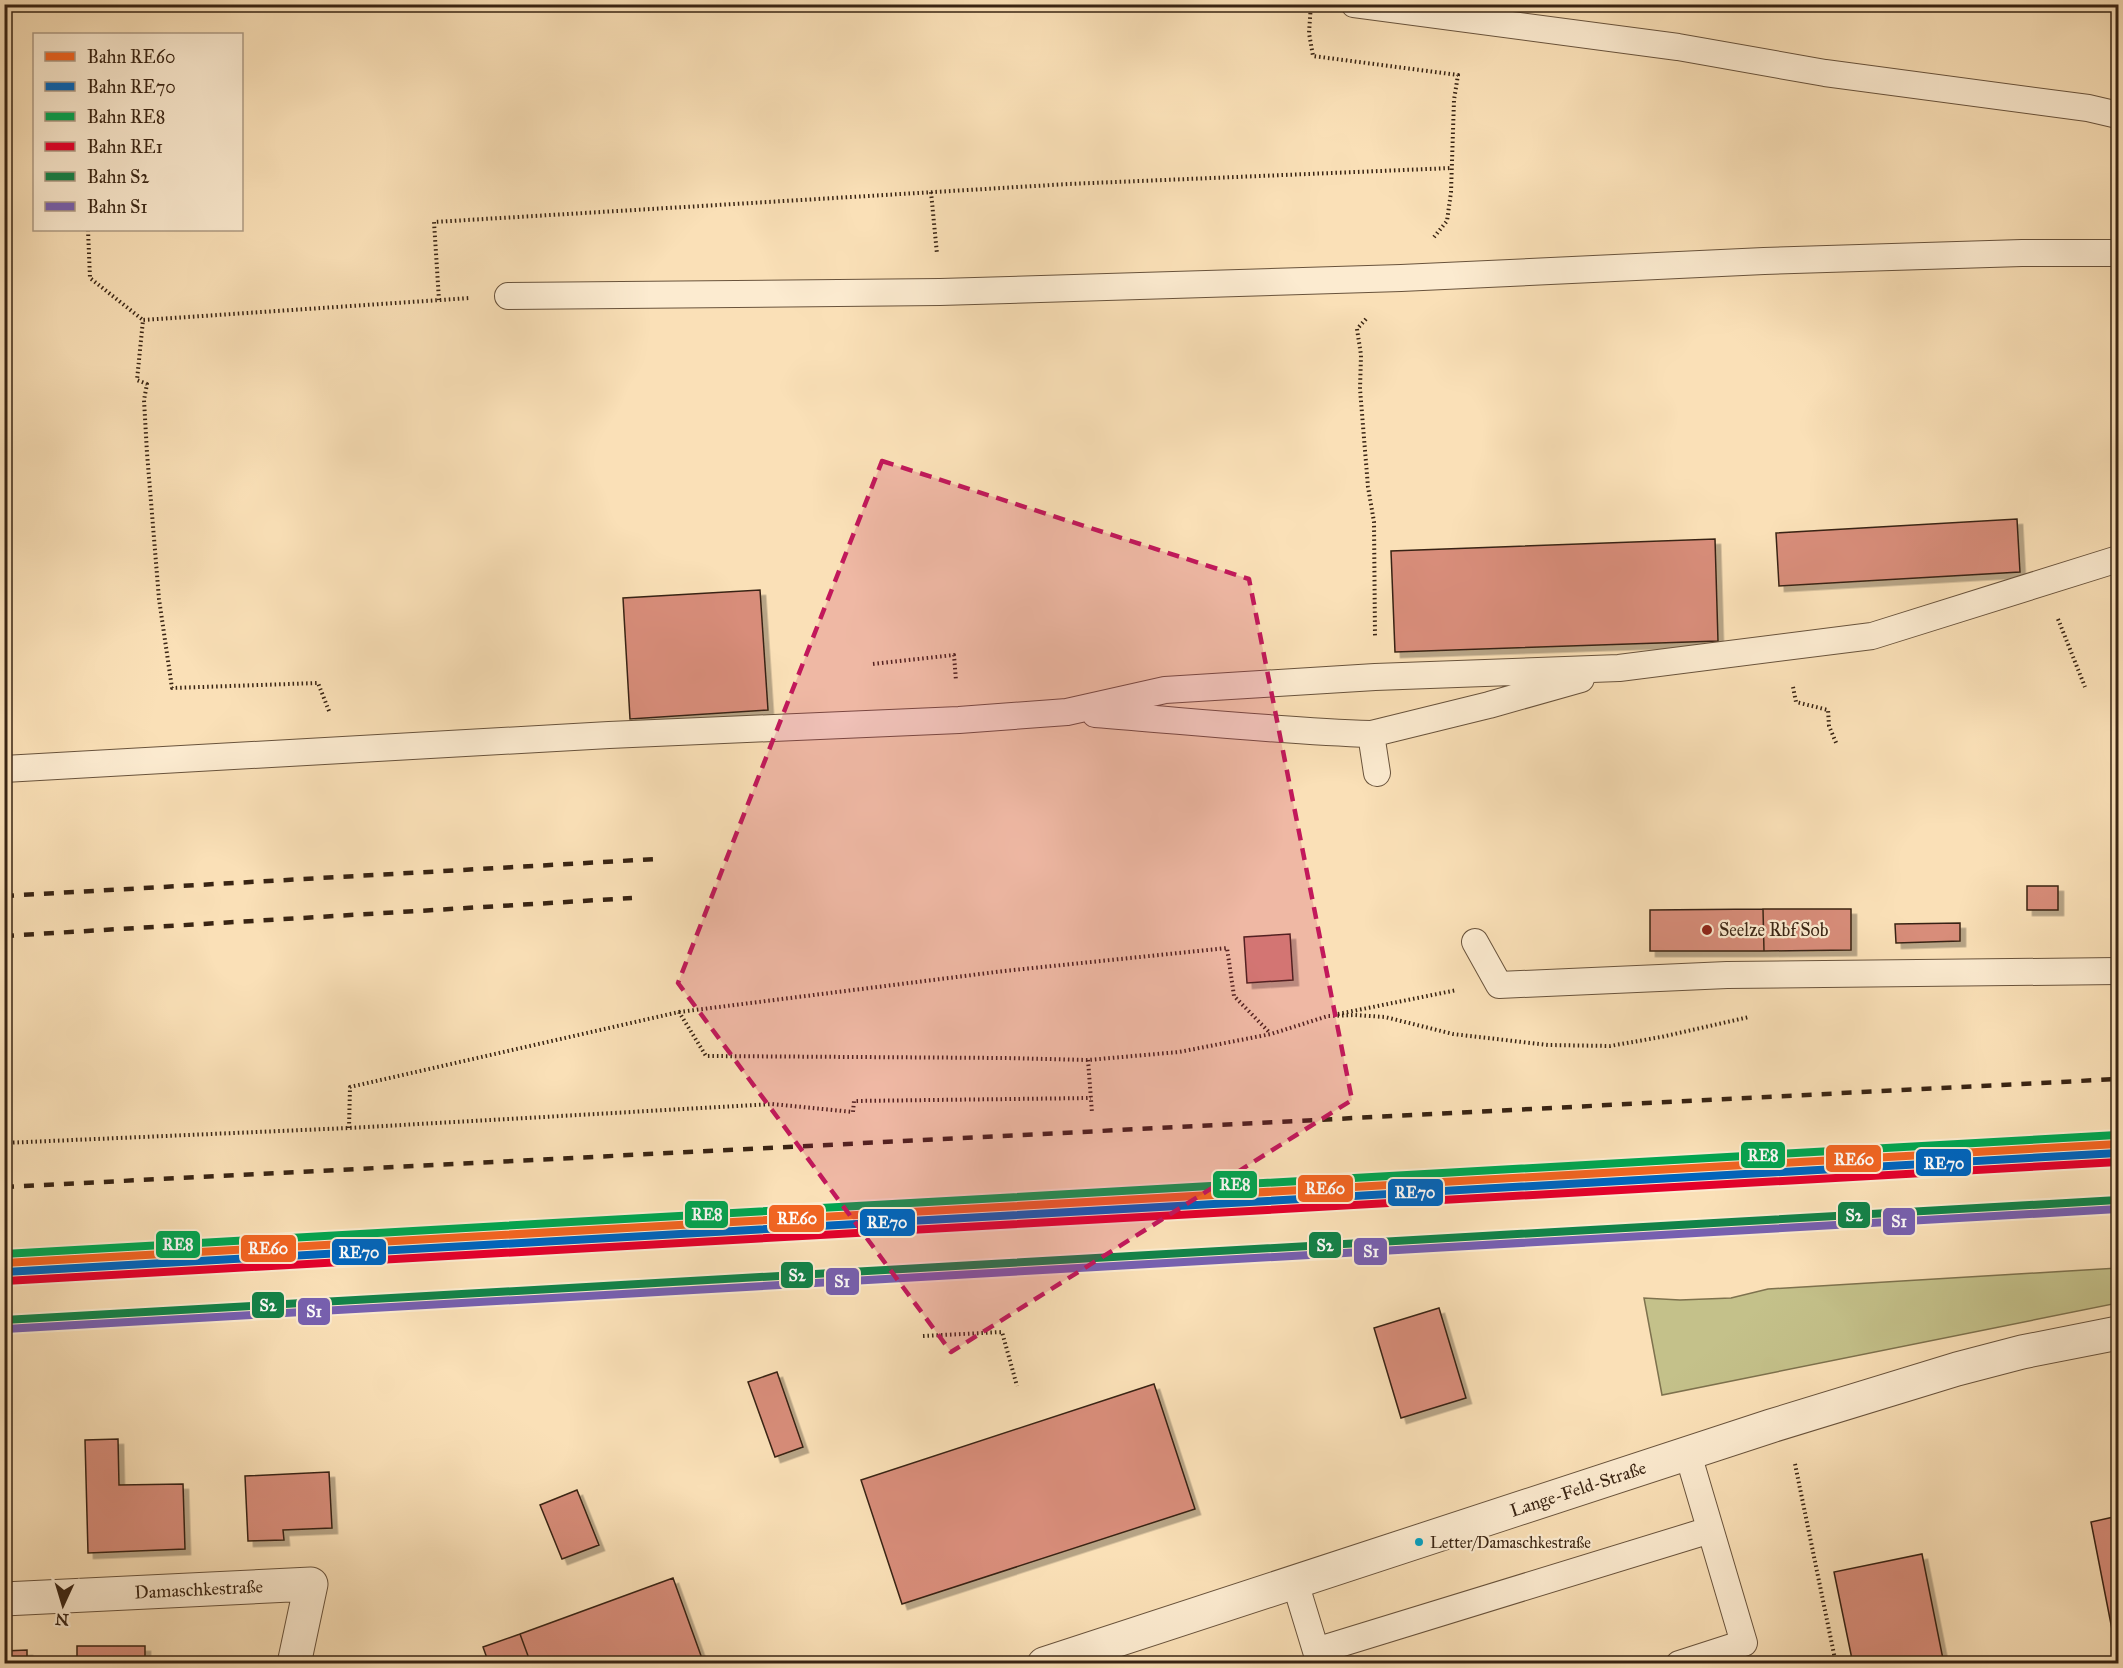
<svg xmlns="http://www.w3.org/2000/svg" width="2123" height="1668" font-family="'IM FELL Great Primer',serif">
	<defs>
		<filter id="shadow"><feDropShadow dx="5.5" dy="5.5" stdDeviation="0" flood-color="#0004"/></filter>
	</defs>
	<rect width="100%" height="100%" fill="#fae0b7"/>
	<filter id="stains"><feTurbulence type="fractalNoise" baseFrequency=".00333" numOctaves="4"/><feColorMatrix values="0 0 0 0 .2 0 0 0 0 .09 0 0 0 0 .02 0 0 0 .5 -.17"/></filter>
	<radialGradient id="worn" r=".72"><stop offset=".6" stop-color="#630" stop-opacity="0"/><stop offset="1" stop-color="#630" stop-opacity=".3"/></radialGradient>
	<!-- green -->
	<path fill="#c4c18a" stroke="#7e724e" stroke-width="1.5" d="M2118,1268v35l-456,92 -18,-97 36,2 51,-2 37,-9z"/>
	<!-- building -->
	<path fill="#d88d7a" stroke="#392413" stroke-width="1.5" filter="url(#shadow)" d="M2017,519l3,53 -241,14 -3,-53z
		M1715,539l3,102 -323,11 -4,-101z
		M760,590l8,120 -138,9 -7,-121z
		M2027,886h31v24h-31z
		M1763,909l1,42h-114v-41z
		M1763,909h88v41l-87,1z
		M1960,923v18l-64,2 -1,-19z
		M1290,934l3,46 -46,3 -3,-46z
		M1439,1308l27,90 -65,20 -27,-90z
		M777,1372l26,75 -28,10 -27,-75z
		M1154,1384l41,125 -293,95 -41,-124z
		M118,1439l1,46 64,-1 2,65 -97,4 -3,-113z
		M329,1472l3,56 -49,2 1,10 -36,1 -3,-65z
		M577,1490l22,55 -37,14 -22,-54z
		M2118,1516v144l-27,-138z
		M1922,1554l22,110h-91l-19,-92z
		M673,1578l31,86h-173l-11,-30z
		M520,1634l11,30h-42l-6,-17z
		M77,1646h68v18h-68z
		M27,1650v14h-23v-13z"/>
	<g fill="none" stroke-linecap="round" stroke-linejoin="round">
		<defs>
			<path id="service" d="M1354,4l324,43 147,26 263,35 30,7
				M508,296l432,-4 461,-14 363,-17 258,-8h96
				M1095,714c92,7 184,17 276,20
				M4,769l605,-34 350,-15 108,-8 98,-22 210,-13 244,-9 253,-32 246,-77
				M1377,773l-6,-39 118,-29 92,-26
				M1475,942l24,43 228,-10 391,-4
				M1295,1582l21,69
				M1320,1664l-4,-13 394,-121
				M1679,1664l65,-21 -56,-189"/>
			<g id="minor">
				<path id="s1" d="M4,1599l307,-15 -17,80"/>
			</g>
			<g id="tertiary">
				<path id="s2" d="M1044,1664l727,-238 186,-57 65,-17 96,-19"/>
			</g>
		</defs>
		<!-- service casing -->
		<use href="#service" stroke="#69533c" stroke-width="28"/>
		<!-- minor casing -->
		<use href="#minor" stroke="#69533c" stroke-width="35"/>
		<!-- tertiary casing -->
		<use href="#tertiary" stroke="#69533c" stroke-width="35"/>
		<!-- path -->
		<path stroke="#392413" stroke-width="4" stroke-dasharray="1.5 3" stroke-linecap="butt" d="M1311,4l-2,29 4,23 145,19 -4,25 -3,92 -4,29 -13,16
			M931,192l6,62
			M88,230l2,48 53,42
			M439,300l-5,-78 634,-38 384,-16
			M1366,319l-9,10 4,26 -1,34 8,98 6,35 1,115
			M2058,619l27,68
			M873,664l81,-9 2,26
			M1793,687l3,15 32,8 1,16 8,19
			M329,711l-11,-28 -146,5 -13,-89 -12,-146 -3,-53 3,-16 -10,-4 6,-60 327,-22
			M679,1012l325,-41 223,-23 7,48 36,37
			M1338,1014l119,-24
			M1088,1060l4,53
			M349,1128l1,-41 329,-75 27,44 299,2 83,2 91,-8 92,-18 57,-18 27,-1 30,2 68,17 95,11 62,1 51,-9 88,-20
			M4,1143l345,-15 423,-24 81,8 1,-11 237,-3
			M923,1336l79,-4 15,54
			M1795,1464l41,200"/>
		<!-- service -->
		<use href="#service" stroke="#fcebd0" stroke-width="26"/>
		<!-- minor -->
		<use href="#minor" stroke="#fcebd0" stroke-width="33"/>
		<!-- tertiary -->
		<use href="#tertiary" stroke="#fcebd0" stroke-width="33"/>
		<!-- rail -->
		<path stroke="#392413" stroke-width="4.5" stroke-dasharray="10 10" stroke-linecap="butt" d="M4,896l652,-37
			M4,936l628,-38
			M4,1187l2114,-108"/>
		<defs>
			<path id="rail-1" d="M4,1263l2114,-119"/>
			<path id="rail-2" d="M5,1272l2113,-119"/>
			<path id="rail-3" d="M4,1254l2113,-119"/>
			<path id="rail-4" d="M5,1281l2113,-119"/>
			<path id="rail-5" d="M4,1320l2114,-120"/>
			<path id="rail-6" d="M5,1329l2113,-120"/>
		</defs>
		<!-- rail-1 casing -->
		<use href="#rail-1" stroke="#fcebd0" stroke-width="12"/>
		<!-- rail-2 casing -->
		<use href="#rail-2" stroke="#fcebd0" stroke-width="12"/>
		<!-- rail-3 casing -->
		<use href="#rail-3" stroke="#fcebd0" stroke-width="12"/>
		<!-- rail-4 casing -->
		<use href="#rail-4" stroke="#fcebd0" stroke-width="12"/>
		<!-- rail-5 casing -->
		<use href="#rail-5" stroke="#fcebd0" stroke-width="12"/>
		<!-- rail-6 casing -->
		<use href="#rail-6" stroke="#fcebd0" stroke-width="12"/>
		<!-- rail-1 -->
		<use href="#rail-1" stroke="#f26522" stroke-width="8"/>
		<!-- rail-2 -->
		<use href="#rail-2" stroke="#0065bd" stroke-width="8"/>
		<!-- rail-3 -->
		<use href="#rail-3" stroke="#00a651" stroke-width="8"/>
		<!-- rail-4 -->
		<use href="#rail-4" stroke="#e4002b" stroke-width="8"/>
		<!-- rail-5 -->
		<use href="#rail-5" stroke="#118349" stroke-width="8"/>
		<!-- rail-6 -->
		<use href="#rail-6" stroke="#7760b0" stroke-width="8"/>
	</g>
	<!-- marked area -->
	<path fill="#c2185b" fill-opacity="0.2" stroke="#c2185b" stroke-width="4.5" stroke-dasharray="12 8" stroke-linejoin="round" d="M882,461l367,118 103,521 -401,252 -273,-369z"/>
	<!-- markers -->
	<circle fill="#8f2418" stroke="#fcebd0" stroke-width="2" cx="1707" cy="930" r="6"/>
	<circle fill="#03a2c5" stroke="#fcebd0" stroke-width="2" cx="1419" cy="1542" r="5"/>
	<g text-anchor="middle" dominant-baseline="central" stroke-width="4.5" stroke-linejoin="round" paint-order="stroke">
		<!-- bus labels -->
		<g font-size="16" fill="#392413" stroke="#fcebd0" text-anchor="start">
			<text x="1430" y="1542">Letter/Damaschkestraße</text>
		</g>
		<!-- poi labels -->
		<g font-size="18" fill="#392413" stroke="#fcebd0" text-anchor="start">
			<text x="1719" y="930">Seelze Rbf Sob</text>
		</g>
		<!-- street labels -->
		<g font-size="18" fill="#392413" stroke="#fcebd0">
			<text stroke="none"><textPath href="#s2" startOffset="562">Lange-Feld-Straße</textPath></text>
			<text stroke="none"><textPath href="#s1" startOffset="195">Damaschkestraße</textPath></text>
		</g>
	</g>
	<g stroke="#fcebd0" stroke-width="2">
		<rect x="1740" y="1141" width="46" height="28" rx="6" fill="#00a651"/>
		<rect x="1825" y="1144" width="57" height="29" rx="6" fill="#f26522"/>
		<rect x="1915" y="1148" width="57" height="29" rx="6" fill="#0065bd"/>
		<rect x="1212" y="1170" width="46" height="29" rx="6" fill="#00a651"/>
		<rect x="1297" y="1174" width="57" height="29" rx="6" fill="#f26522"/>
		<rect x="1387" y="1178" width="57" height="29" rx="6" fill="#0065bd"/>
		<rect x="684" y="1200" width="45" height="29" rx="6" fill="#00a651"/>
		<rect x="1837" y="1201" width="34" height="28" rx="6" fill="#118349"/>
		<rect x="768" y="1204" width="57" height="29" rx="6" fill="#f26522"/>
		<rect x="1882" y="1207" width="34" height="29" rx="6" fill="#7760b0"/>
		<rect x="859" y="1208" width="57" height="29" rx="6" fill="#0065bd"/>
		<rect x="155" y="1230" width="46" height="29" rx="6" fill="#00a651"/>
		<rect x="1308" y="1231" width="34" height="28" rx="6" fill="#118349"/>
		<rect x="240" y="1234" width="57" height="29" rx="6" fill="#f26522"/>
		<rect x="1353" y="1237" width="35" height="29" rx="6" fill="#7760b0"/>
		<rect x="331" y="1238" width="56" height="28" rx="6" fill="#0065bd"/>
		<rect x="780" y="1261" width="34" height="28" rx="6" fill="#118349"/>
		<rect x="825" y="1267" width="35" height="29" rx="6" fill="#7760b0"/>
		<rect x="251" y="1291" width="34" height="28" rx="6" fill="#118349"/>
		<rect x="297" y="1297" width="34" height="29" rx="6" fill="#7760b0"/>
	</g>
	<g font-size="16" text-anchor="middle" font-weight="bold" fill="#fff">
		<text x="1763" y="1161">RE8</text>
		<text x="1854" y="1165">RE60</text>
		<text x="1944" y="1169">RE70</text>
		<text x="1235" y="1190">RE8</text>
		<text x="1325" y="1194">RE60</text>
		<text x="1415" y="1198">RE70</text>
		<text x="707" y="1220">RE8</text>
		<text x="1854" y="1221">S2</text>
		<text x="797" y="1224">RE60</text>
		<text x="1899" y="1227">S1</text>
		<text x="887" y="1228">RE70</text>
		<text x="178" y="1250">RE8</text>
		<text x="1325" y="1251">S2</text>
		<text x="268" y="1254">RE60</text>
		<text x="1371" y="1257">S1</text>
		<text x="359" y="1258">RE70</text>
		<text x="797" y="1281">S2</text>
		<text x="842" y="1287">S1</text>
		<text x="268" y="1311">S2</text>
		<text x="314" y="1317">S1</text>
	</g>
	<!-- margin -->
	<rect width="2123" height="1668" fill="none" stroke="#fae0b7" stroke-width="24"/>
	<rect x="6" y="6" width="2111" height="1656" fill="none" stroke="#392413" stroke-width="3"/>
	<rect x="12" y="12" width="2099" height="1644" fill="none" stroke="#392413" stroke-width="1.5"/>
	<!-- legend -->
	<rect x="33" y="33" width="210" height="198" fill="#fcebd0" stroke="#ae9b84" stroke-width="1.5"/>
	<rect x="45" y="52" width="30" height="9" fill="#f26522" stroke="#ae9b84" stroke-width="1.5"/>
	<text x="87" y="63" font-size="18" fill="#392413">Bahn RE60</text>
	<rect x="45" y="82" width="30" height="9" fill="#0065bd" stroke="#ae9b84" stroke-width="1.5"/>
	<text x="87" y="93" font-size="18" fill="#392413">Bahn RE70</text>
	<rect x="45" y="112" width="30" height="9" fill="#00a651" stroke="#ae9b84" stroke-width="1.5"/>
	<text x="87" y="123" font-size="18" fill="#392413">Bahn RE8</text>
	<rect x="45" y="142" width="30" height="9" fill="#e4002b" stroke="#ae9b84" stroke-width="1.5"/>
	<text x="87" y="153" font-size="18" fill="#392413">Bahn RE1</text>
	<rect x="45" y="172" width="30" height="9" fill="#118349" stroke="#ae9b84" stroke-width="1.5"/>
	<text x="87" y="183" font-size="18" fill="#392413">Bahn S2</text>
	<rect x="45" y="202" width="30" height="9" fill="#7760b0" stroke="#ae9b84" stroke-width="1.5"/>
	<text x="87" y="213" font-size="18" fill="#392413">Bahn S1</text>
	<!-- north arrow -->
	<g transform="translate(63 1605) rotate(184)" stroke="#fcebd0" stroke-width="4.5" paint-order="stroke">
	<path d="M0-4.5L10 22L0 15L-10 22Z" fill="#392413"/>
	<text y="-9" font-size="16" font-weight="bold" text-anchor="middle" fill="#392413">N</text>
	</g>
	<rect width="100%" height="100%" filter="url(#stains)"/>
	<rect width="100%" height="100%" fill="url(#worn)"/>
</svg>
